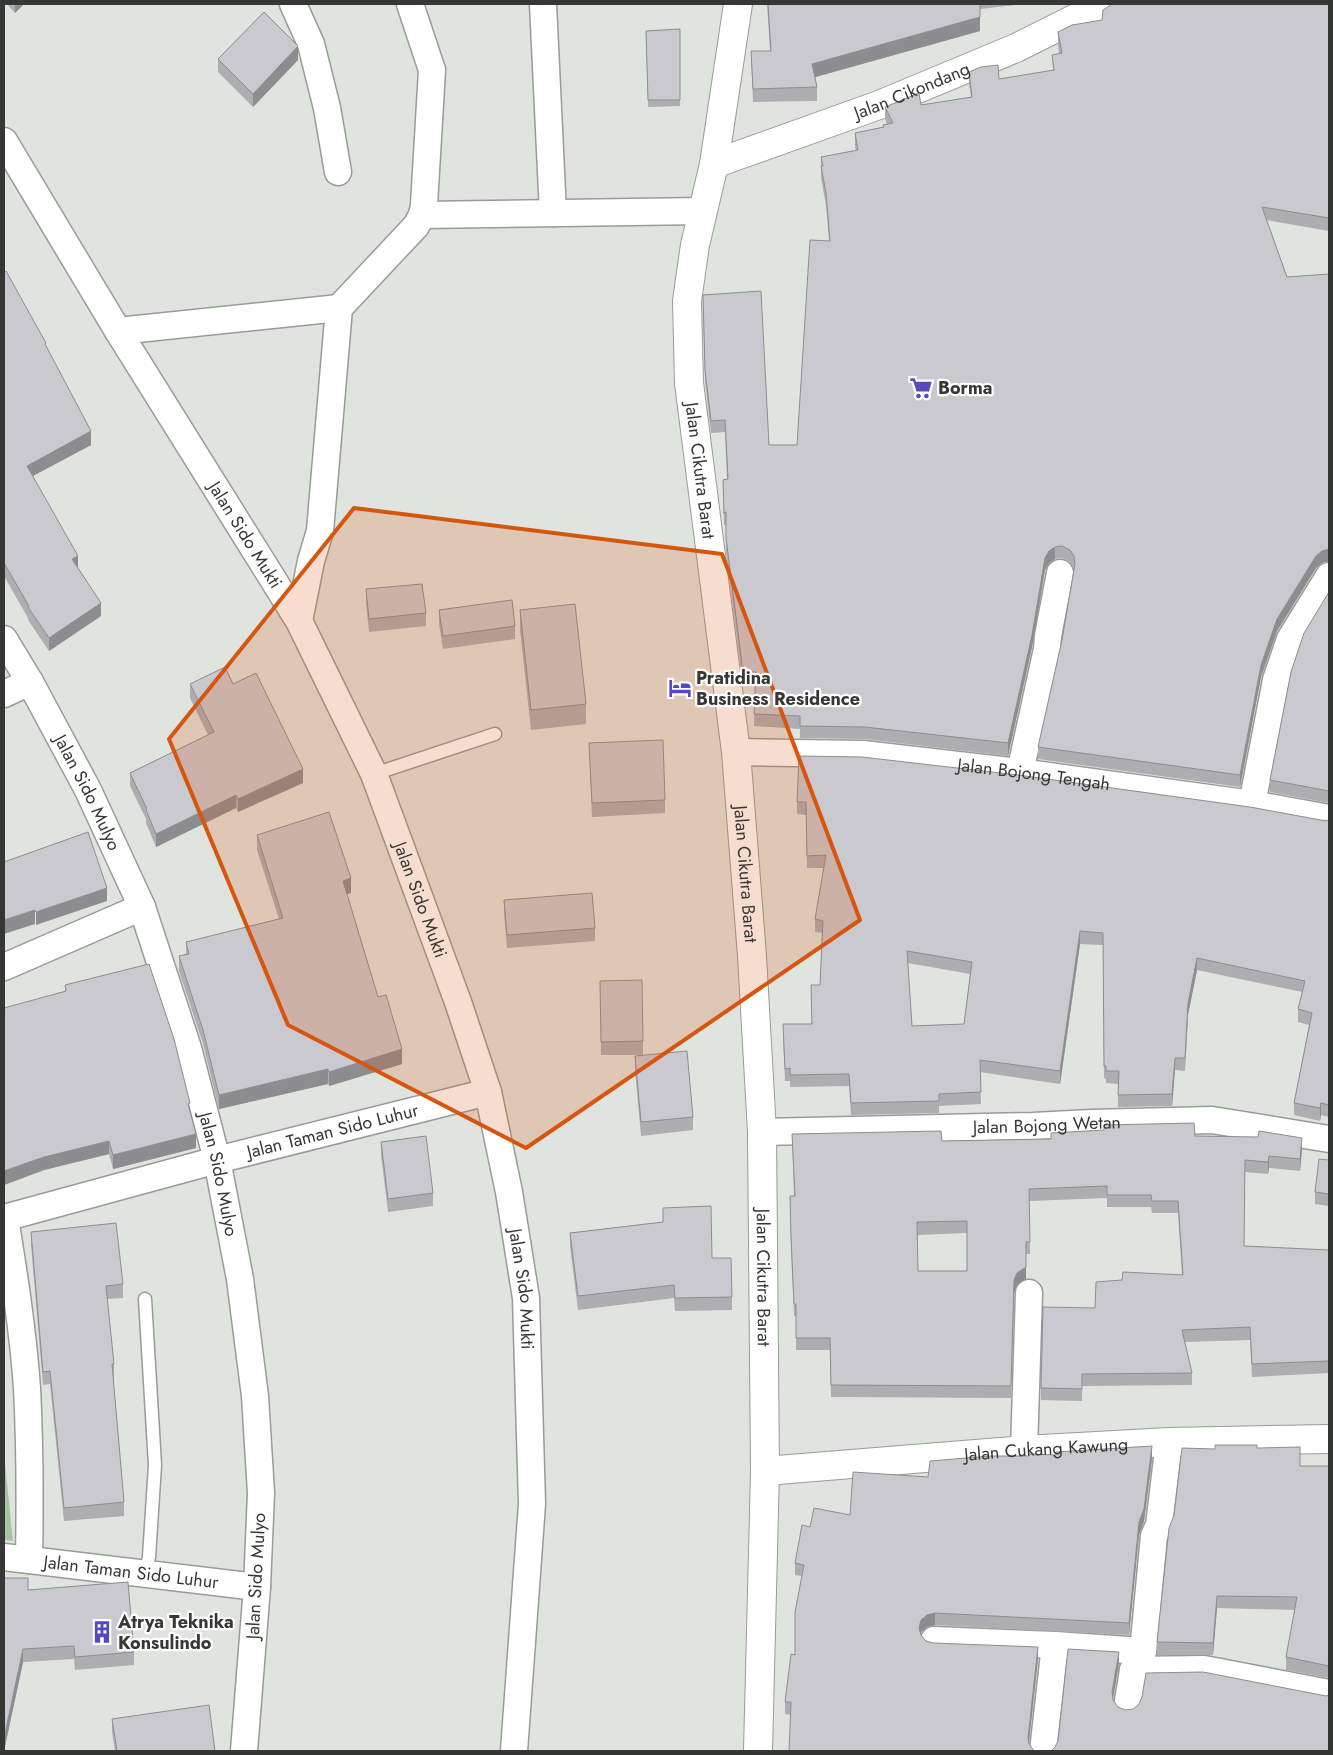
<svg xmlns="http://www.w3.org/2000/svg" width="1333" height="1755" font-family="Jost,sans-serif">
	<rect width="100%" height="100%" fill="#e0e4df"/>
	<!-- green -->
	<path fill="#a6c5a2" d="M4,1454l9,87 -9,-1z"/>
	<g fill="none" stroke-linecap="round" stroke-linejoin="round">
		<defs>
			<path id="lane" d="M374,774l121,-40
				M145,1574l4,-17 6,-92 -10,-166"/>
			<g id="street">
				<path d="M293,4l18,40 16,64 11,64"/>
				<path d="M543,4l10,209"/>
				<path id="s1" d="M4,141l114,190 181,290 75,153 84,228 30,90 21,100 17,106 6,206 -18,247"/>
				<path d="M422,215l281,-4"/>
				<path d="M118,331l221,-23"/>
				<path d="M299,621l12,-60 9,-30 19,-223 77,-82 6,-11 2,-10 8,-135 -22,-66"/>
				<path id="s2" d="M4,639l26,43 58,108 54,117 46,141 29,112 23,119 15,117 6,97 -4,94 -13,164"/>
				<path d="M4,694l26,-12"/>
				<path id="s3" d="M736,752l127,2 157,18 232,32 77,14"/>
				<path d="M1020,772l27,-123 1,-13 12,-63"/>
				<path d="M1252,804l24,-124 14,-41 39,-63"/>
				<path d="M4,967l138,-60"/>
				<path id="s4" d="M762,1132l271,-6 58,-3 121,-3 117,19"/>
				<path id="s5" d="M4,1218l213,-58 271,-68"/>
				<path d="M5,1218c9,56 18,113 22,170 3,58 3,115 2,172"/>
				<path d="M1024,1450l5,-157"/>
				<path id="s6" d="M4,1557l253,30"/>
				<path d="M934,1640l121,5 88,6"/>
				<path d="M1133,1670l71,-1 125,24"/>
				<path d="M1127,1707l6,-37 10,-19 11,-115 5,-11 10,-83"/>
				<path d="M1043,1751l12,-106"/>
			</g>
			<g id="secondary">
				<path id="s7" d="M738,4l-24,160 -19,81 -8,56 2,82 47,369 16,204 10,176 3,339 -7,280"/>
				<path id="s8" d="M714,164l165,-59 137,-57 88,-44"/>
				<path id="s9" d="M765,1471l259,-21 145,-8 160,-3"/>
			</g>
		</defs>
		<!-- lane casing -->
		<use href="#lane" stroke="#989c97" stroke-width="15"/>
		<!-- street casing -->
		<use href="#street" stroke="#989c97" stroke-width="29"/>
		<!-- secondary casing -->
		<use href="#secondary" stroke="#989c97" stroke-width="30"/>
		<!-- lane -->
		<use href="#lane" stroke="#fff" stroke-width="12"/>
		<!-- street -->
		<use href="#street" stroke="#fff" stroke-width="26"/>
		<!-- secondary -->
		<use href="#secondary" stroke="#fff" stroke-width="28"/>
	</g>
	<!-- wall -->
	<path fill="#adadb2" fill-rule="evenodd" d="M7,4h17l-9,9z
		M767,4h257l-44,5v22l-165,46 2,10v14l-64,1 -2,-51h19z
		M1329,4v227l-63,-11 21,57 42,-3v287l-7,2 -6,5 -39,63 -16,46 -21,110 -202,-28v-12l24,-107 12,-72 -4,-6 -8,-4 -7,1 -6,4 -4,7 -13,77 -24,109 -143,-17 -65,-1v-9l-46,-3 1,-41h-12l-17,-134v-26h-2l-1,-33v-12l4,-1 -2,-47 -14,1 -6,-51 -2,-75 66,138h28l32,-204 -3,-36 -5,-27v-21l35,-6 -1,-5v-13l28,-6 4,-3 -2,-5v-12l36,-2 50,-8 -2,-13v-12l30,7 54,-9 -1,-15 7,-1 -1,-9v-13z
		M680,29v77l-32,1 -2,-76z
		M218,59l80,1 -45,47 -35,-35z
		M4,273l42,74 45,98 -58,31 68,140 -52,35 -21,-31v-2l-24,-42z
		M366,589l60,24v13l-57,6 -3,-29z
		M1329,592v211l-59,-11v-12z
		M439,610l76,16v13l-72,10 -4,-25z
		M520,610l66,94v20l-55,6 -11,-100z
		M190,684h43l70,99 -65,29 -2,-4 -80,39 -10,-24v-4l-16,-33v-13l78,-38 -18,-37z
		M589,743l76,57v13l-73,4z
		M797,802l532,18v297l-8,-2 -1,6 -26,-6v-12l15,-78 -11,-3v-13l4,-17 -105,-22 -9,45 -3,56 -10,-1 -3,36 -54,1v-23l-12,-1v-4l-2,-1 -1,-133 -23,-1 -20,140 -80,-12 1,32 -42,2v7l-88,2 -2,-29 -59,1v-6h-5l-2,-44 28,-13 9,-39 2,-52 -7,-1v-13l9,-51h-17l-1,-53 -9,-1zM908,963l62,11 -6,50 -52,2z
		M257,835l94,58 -4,1 31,103 24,67 -73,22 -1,-2 -109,25 -16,-65 -24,-73v-15l7,-2v-12l93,-23 -22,-69z
		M504,900l91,28v13l-88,7 -3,-35z
		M600,981l43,60v14h-42z
		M65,985l125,127 6,36 -83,21 -4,-15 -65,16 -40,15v-177l61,-16z
		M635,1056l58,61v13l-52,6 -6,-66z
		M792,1134l150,7 253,-5 107,14 -2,21 -31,-3 -1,6 -23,-2 -1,74 85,4v123l-77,4 -2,-37 -65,2 7,31v12l-110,1v15l-41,-1v-12l54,-80 27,-28 60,-5 -4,-62h-26l-1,-6h-44v-9l-78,3 1,53h-4v25l-9,6 -3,8 -3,105 -180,-1 -1,-47h-34v-34h-2l-3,-68 -1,-52h4zM967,1233v38h-49l-1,-36z
		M381,1142l52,51v13l-45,6 -7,-57z
		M1329,1160v46l-14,-2v-12z
		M663,1208l49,50 20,39v13l-57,1 -1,-13 -96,12 -8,-64v-13l93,-11z
		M31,1232l92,52v14l-16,1 7,65v13h-1l11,125v14l-60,5 -14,-137 -7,1 -12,-140z
		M1257,1448l43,18h29v212l-43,-8v-13l9,-47 -78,-2 -4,47h-56v-13l58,-193z
		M1152,1459l-8,62 -5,14 -10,100 -194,-10 -8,2 -6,5v3l5,6 7,2 105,16 -9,84 5,8 -249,-37v-12l10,-47 7,-79 -7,-1v-12l15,-36 40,-12 78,-38z
		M28,1590l106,62v13l-59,5 -1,-11 -51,3 -19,89z
		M112,1719l103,32h-100l-3,-19z"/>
	<!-- shaded-wall -->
	<path fill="#8d8d91" d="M15,4h9l-9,9z
		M980,4v27l-168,47v-14z
		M298,46v14l-45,47v-13z
		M91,431v14l-64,34v-13z
		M1055,547v12l-6,4 -4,7 -13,77 -24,109v-13l37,-185 4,-7z
		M1329,549v12l-7,2 -6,5 -39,63 -16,46 -21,110v-12l21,-110 16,-46 39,-63 6,-5z
		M78,556v13l-6,-10z
		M101,603v13l-52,35v-13z
		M303,769v14l-65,29v-13z
		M236,795v13l-80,39v-13z
		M351,878v15l-8,2v-14z
		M107,888v13l-71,24v-13z
		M35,910v14l-31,10v-14z
		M1080,931v13l-20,140v-13z
		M1197,958v12l-9,45 -3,56 3,-68z
		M402,1049v15l-73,22v-14z
		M1175,1058v12l-3,36v-12z
		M328,1069v15l-109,25v-14z
		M1321,1103v12l-1,6v-13z
		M196,1134v14l-83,21v-14z
		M1302,1138v12l-2,21v-12z
		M109,1141v13l-65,16 -40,15v-14l40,-14z
		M1269,1156v12l-1,6v-12z
		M1026,1267v12l-9,6 -3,8 -3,105 3,-118 3,-7z
		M1152,1446v13l-8,62 -5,14 -10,100v-12l10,-101z
		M1217,1596v12l-4,47v-12z
		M935,1613v12l-8,2 -6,5 -2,8v-12l2,-8 6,-5z
		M1038,1647v12l-10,91v-12z
		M23,1649v13l-19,89v-13z
		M1119,1652v12l-7,41v-13z"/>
	<!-- building -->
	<path fill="#c9c9cf" stroke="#8d8d91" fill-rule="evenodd" d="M768,4h212v13l-168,47 5,23 -64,2 -2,-38h20z
		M1112,4h217v214l-67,-11 25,70 42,-3v275l-7,2 -6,5 -39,63 -16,46 -21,110 -202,-28 24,-107 13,-76 -1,-8 -4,-6 -8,-4 -7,1 -6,4 -4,7 -13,77 -24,108 -143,-16 -65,-1v-10l-46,-2 2,-42h-13l-17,-134v-26l-2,1 -1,-33 5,-1 -3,-59 -14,1 -6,-51 -2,-75 58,-4 8,154h28l13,-205 20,1 -4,-48 -5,-27h2l-2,-9 37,-7 -3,-17 29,-6 -1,-2 10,-2 -8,-16 34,-14 2,12 51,-8 -3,-25 12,-5 17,-2 1,14 55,-9 -2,-15 10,-2 -4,-21 14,-7 30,-5 1,-10z
		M264,12l34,34 -45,48 -35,-35z
		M680,29v71h-32l-2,-69z
		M6,271l40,72 -1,1 46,87 -64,35 51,90 -6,3 29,44 -52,35 -21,-31 1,-1 -25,-43v-290z
		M422,584l4,29 -57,6 -3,-30z
		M1329,592v199l-59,-11 21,-108 13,-39z
		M512,600l3,26 -72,10 -4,-26z
		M575,604l11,100 -55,6 -11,-100z
		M225,667l8,17 23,-11 47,96 -65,30 -2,-4 -80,39 -10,-24 1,-1 -17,-36 84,-41 -24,-48z
		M663,740l2,60 -73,3 -3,-60z
		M799,756l63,1 156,18 232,32 76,14 3,-1v285l-8,-2 -1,5 -26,-5 18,-90 -14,-4 7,-28 -108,-23 -9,45 -3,55h-10l-3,36 -54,1 1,-24h-13v-5h-2l-1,-133 -23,-2 -20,140 -80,-11 1,32 -42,2v7l-88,2 -2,-29 -59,1v-7l-5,1 -2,-45h29l-1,-39h9l3,-64 -8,-2 11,-64 -19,1 -1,-54h-9zM907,951l65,11 -8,62 -52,2z
		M329,812l22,66 -8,3 35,116 8,-2 16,54 -73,23 -1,-3 -109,26 -16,-65 -24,-74 10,-2 -3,-12 97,-24 -26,-83z
		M88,832l19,56 -71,24 -1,-2 -31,10v-58z
		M592,893l3,35 -88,7 -3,-35z
		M149,964l25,75 16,64 -2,1 8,30 -83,21 -4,-14 -65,16 -40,14v-163l62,-17 -1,-6z
		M642,980l1,61 -42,1 -1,-61z
		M687,1051l6,66 -52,5 -6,-66z
		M1194,1123l1,13 63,1 1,-6 43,7 -2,21 -31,-3 -1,6 -23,-2 -1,86 85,4v111l-77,3 -2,-37 -68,3 10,43 -110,1v15l-41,-1 2,-81 52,1 1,-26 26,-2 1,-8 60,3 -5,-74h-26l-1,-6h-44v-9l-78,3 1,53h-4v25l-9,6 -3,7 -3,106 -180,-1 -1,-47h-34v-34h-2l-3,-68 -1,-40h5l-3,-62 149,-3 1,10 109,-2v-6l53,-3v-5zM967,1221v50h-49l-1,-49z
		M426,1136l7,57 -45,6 -7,-57z
		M1319,1159l10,1v34l-14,-2z
		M711,1206l1,52h19l1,39 -57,1 -1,-13 -96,11 -8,-63 93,-11v-14z
		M116,1223l7,61 -17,2 8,78h-2l12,138 -60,6 -14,-137 -7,1 -12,-140z
		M1215,1445h42v3l43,-1v19h29v200l-43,-9 11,-60 -80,-1 -4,47 -56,-1 12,-114 5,-13 8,-67 33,1z
		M1152,1446l-8,63 -5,13 -10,101 -194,-10 -8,2 -6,5 -2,8 2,7 5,6 7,2 105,4 -10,91 1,6 5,7h2h-247l2,-49h-6l6,-48 4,1v-43l9,-47 -9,-2 7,-38 8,2 4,-19 36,7 3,-43 75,5 2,-16 60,-5h39v-2l27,1v-3z
		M4,1578h24v12l100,-8 6,70 -59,5 -1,-11 -51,3 -19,89z
		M1068,1649l51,3 -7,40 1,8 5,7 7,3 8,-1 6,-5 3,-7 4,-24 57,-1 123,24 3,-1v56h-278l4,-4 3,-6z
		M209,1705l6,46h-98l-5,-32z"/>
	<!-- marked area -->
	<path fill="#d65610" fill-opacity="0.2" stroke="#d65610" stroke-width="4" stroke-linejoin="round" d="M354,508l368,46 138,366 -334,228 -238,-123 -119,-286z"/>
	<!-- icons -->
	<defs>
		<symbol id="supermarket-bare" viewBox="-9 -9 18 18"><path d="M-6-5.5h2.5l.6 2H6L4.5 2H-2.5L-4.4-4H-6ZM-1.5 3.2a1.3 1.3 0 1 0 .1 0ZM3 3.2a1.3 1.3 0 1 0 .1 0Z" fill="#5549c0" stroke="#fff" stroke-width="2.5" paint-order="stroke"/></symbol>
		<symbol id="hotel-bare" viewBox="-9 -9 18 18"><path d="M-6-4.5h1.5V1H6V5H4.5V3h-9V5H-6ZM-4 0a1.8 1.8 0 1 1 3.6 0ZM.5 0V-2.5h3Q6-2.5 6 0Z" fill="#5549c0" stroke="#fff" stroke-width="2.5" paint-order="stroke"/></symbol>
		<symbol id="building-bare" viewBox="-9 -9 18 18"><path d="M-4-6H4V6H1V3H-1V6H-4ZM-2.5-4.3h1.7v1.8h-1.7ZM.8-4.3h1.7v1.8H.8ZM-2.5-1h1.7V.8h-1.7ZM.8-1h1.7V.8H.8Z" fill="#5549c0" stroke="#fff" stroke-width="2.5" paint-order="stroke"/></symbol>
	</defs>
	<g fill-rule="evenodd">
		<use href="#supermarket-bare" x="905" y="372" width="32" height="32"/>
		<use href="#hotel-bare" x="664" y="672" width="32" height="32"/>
		<use href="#building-bare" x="86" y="1616" width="32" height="32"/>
	</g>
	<g text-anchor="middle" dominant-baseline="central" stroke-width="4.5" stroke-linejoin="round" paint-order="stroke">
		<!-- street labels -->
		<g font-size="18" fill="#353735" stroke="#fff">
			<text stroke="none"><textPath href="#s8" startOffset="211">Jalan Cikondang</textPath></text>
			<text stroke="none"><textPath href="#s7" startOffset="472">Jalan Cikutra Barat</textPath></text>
			<text stroke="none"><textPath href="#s1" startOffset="462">Jalan Sido Mukti</textPath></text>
			<text stroke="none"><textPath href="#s3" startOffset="299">Jalan Bojong Tengah</textPath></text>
			<text stroke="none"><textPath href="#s2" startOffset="175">Jalan Sido Mulyo</textPath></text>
			<text stroke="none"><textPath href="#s7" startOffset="878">Jalan Cikutra Barat</textPath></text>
			<text stroke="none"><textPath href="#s1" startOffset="868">Jalan Sido Mukti</textPath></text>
			<text stroke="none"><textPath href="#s4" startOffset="285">Jalan Bojong Wetan</textPath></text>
			<text stroke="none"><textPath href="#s5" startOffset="340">Jalan Taman Sido Luhur</textPath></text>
			<text stroke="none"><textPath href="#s2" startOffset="580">Jalan Sido Mulyo</textPath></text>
			<text stroke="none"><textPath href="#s7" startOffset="1282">Jalan Cikutra Barat</textPath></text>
			<text stroke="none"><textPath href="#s1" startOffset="1272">Jalan Sido Mukti</textPath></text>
			<text stroke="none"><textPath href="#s9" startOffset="282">Jalan Cukang Kawung</textPath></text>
			<text stroke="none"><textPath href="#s6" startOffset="128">Jalan Taman Sido Luhur</textPath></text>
			<text transform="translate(256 1576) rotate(-87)">Jalan Sido Mulyo</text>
		</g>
		<!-- poi labels -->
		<g font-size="18" font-weight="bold" fill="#353735" stroke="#fff" text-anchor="start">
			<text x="938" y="388">Borma</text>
			<text x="696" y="678">Pratidina<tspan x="696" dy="21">Business Residence</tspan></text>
			<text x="118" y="1622">Atrya Teknika<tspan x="118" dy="21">Konsulindo</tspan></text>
		</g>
	</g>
	<!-- border -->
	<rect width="1333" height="1755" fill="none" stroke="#353735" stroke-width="10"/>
</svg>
